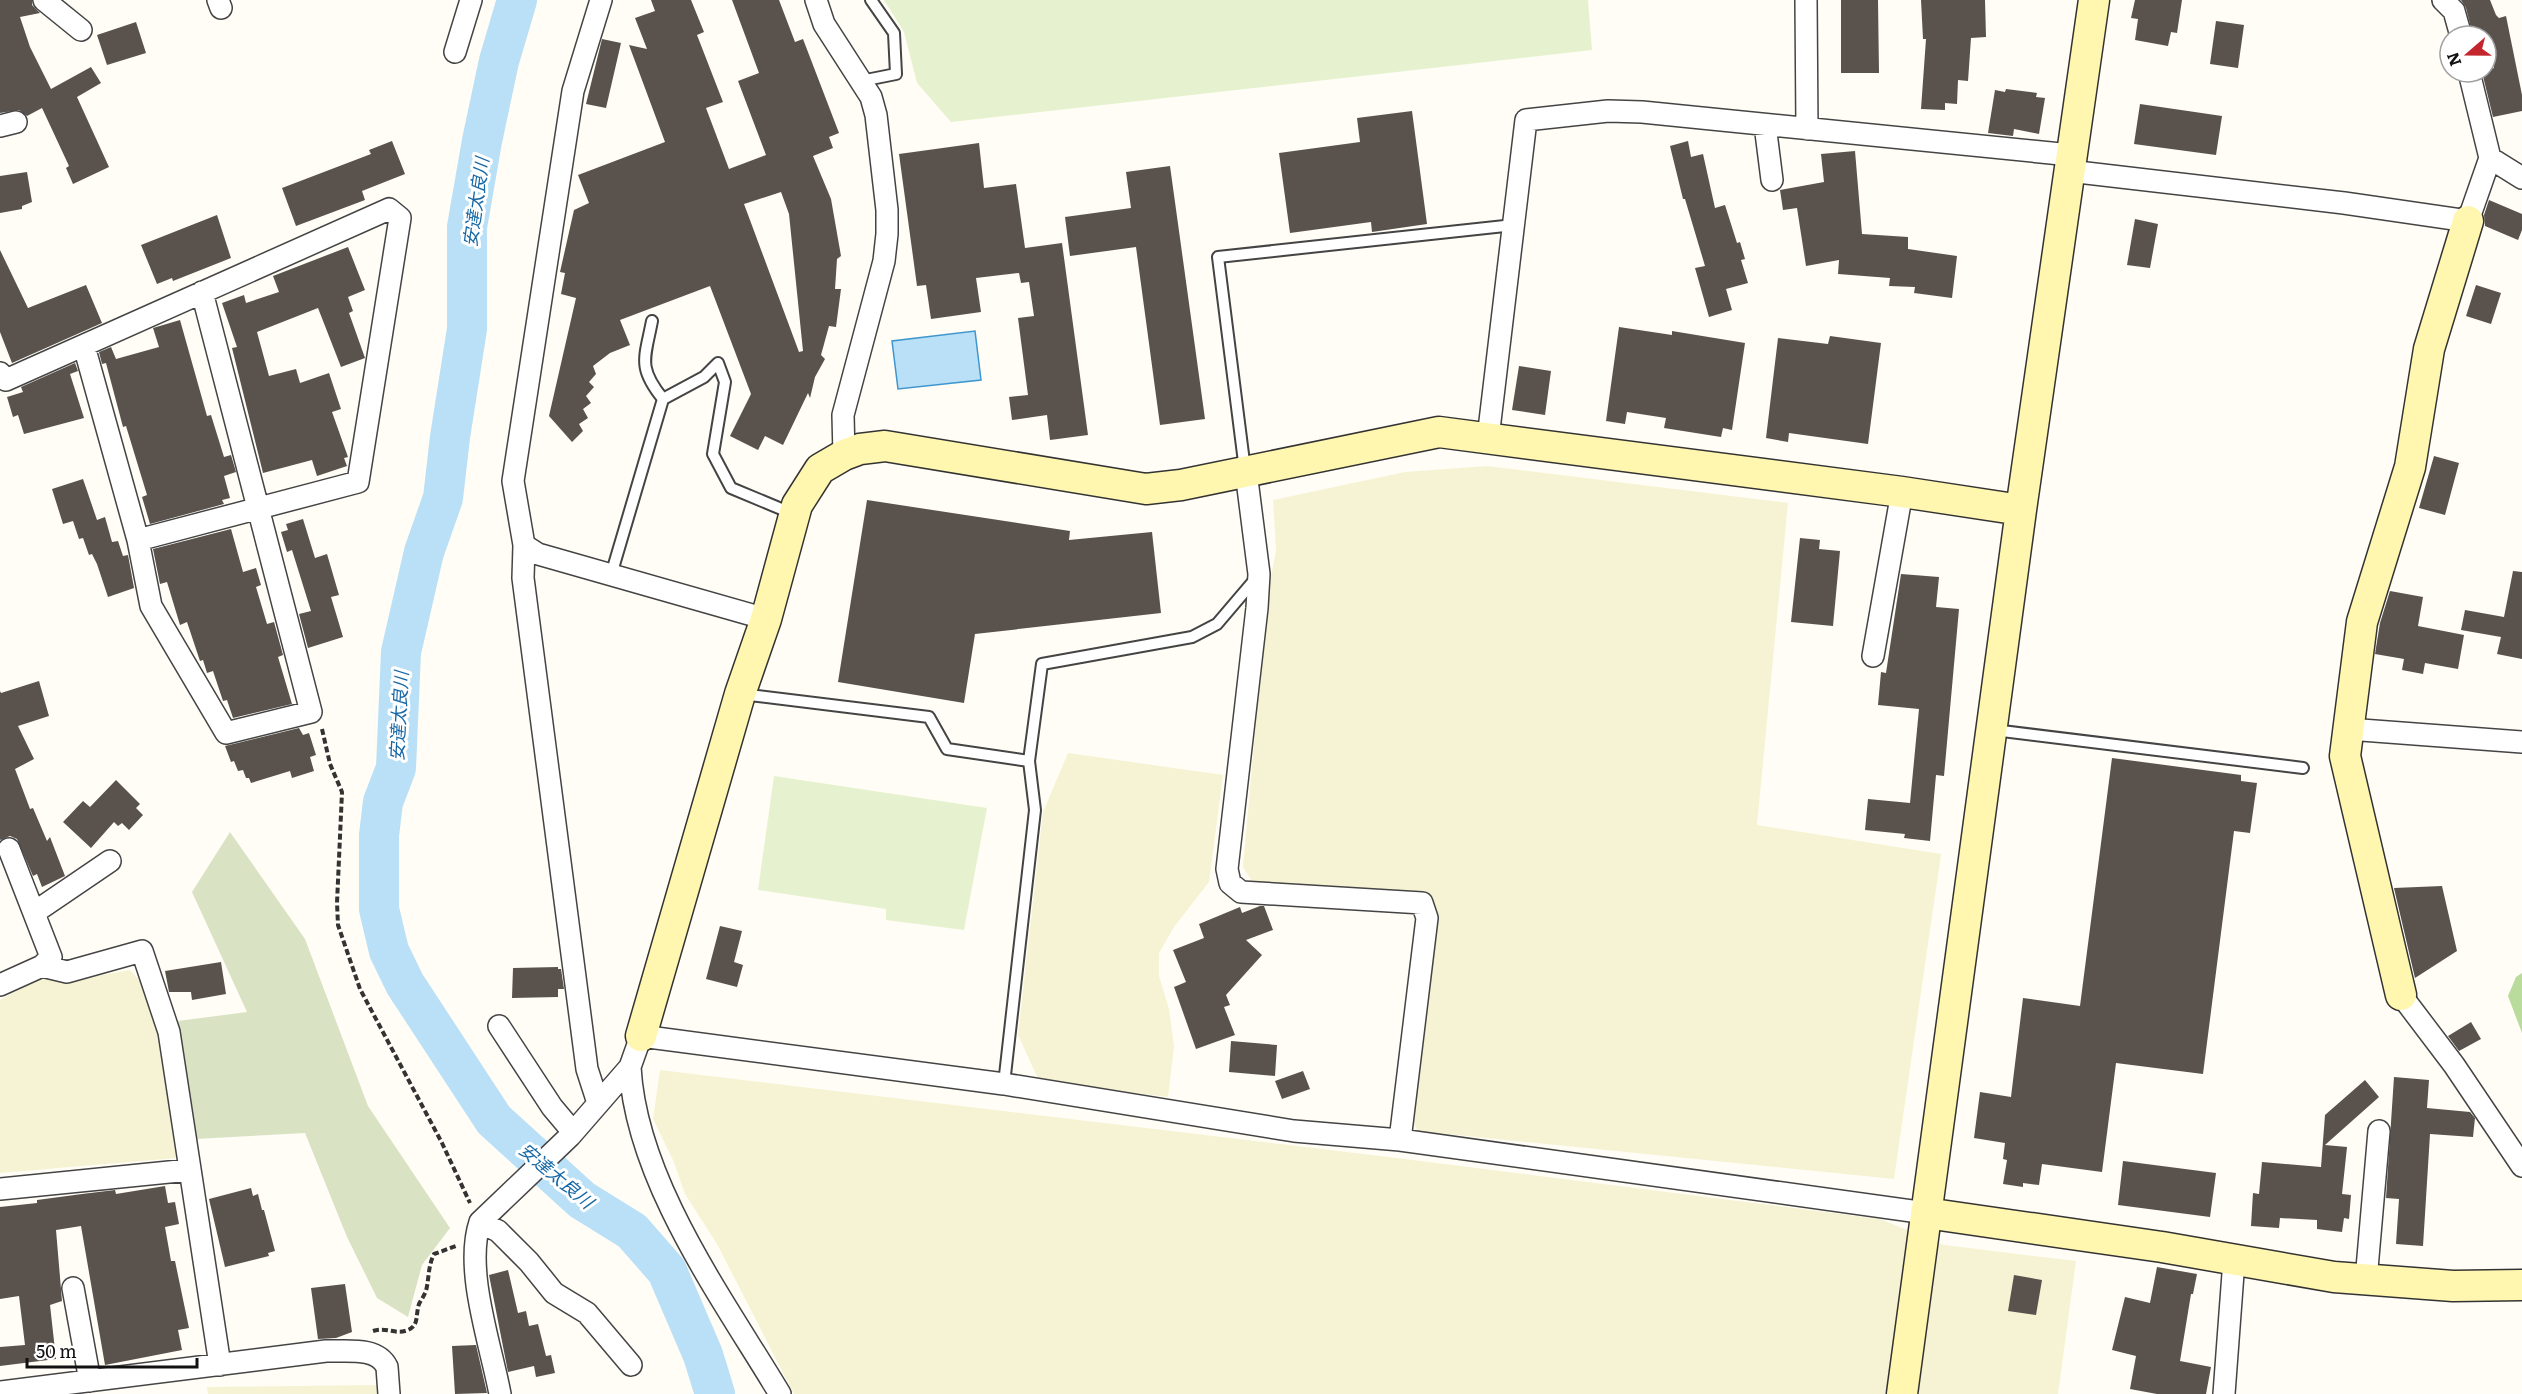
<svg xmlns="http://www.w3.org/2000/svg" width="2522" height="1394" font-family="Literata,'Noto Sans JP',serif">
	<rect width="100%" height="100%" fill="#fffdf5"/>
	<!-- farmland -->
	<path fill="#f6f3d4" d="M1487,466l301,37 -31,322 184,29 -47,325 -476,-48 -7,-12 25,-212 -14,-14 -169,-10 -10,-16 24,-270 9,-46 -3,-51 132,-28z
		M1068,753l155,22 -14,107 -35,45 -15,26v23l10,33 5,37 -6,51 -129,-16 -21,-46 25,-223z
		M130,970l12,13 16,49 18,126 -176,15v-173l47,-26 17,8z
		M660,1070l745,89 475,60 64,26 132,16 -18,133h-1264l-77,-150 -32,-50 -12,-34 -20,-41z
		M378,1385v9h-170l-1,-7z"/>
	<!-- forest -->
	<path fill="#b9dc9c" d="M2522,973v60l-14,-37 8,-19z"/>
	<!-- cemetery -->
	<path fill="#d9e3c4" d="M230,832l75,107 63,167 82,122 -28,37 -14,52 -31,-19 -30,-61 -42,-104 -110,6 -17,-118 69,-9 -55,-120z"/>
	<!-- pitch -->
	<path fill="#e6f2cf" d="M884,0h704l4,50 -641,72 -34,-39 -13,-51z
		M774,776l213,32 -23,122 -78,-10v-11l-128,-19z"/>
	<!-- water -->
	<path fill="#b9e0f7" stroke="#3f96cf" stroke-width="1.5" d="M975,331l6,49 -83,9 -6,-48z"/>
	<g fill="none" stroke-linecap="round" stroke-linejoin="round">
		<!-- river -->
		<path stroke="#b9e0f7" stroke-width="40" d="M517,0l-18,61 -17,80 -15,86v102l-17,108 -7,61 -19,54 -23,100 -5,116 -13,34 -4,33v74l10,42 16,33 89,136 88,80 50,31 35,40 36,84 12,39"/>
	</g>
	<!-- building -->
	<path fill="#5a524d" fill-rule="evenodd" d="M0,0h32v5l8,8 -20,4 10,30 21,42 40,-22 10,16 -24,14 32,70 -36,17 -7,-16 3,-2 -27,-58 -15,8 -8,-6 -19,3z
		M651,0h40l13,32 -7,3 26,67 -17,6 23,61 37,-14 -28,-74 21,-8 -27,-73h47l16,42 8,-3 36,94 -10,4 4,11 -20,8 18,43 10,57 -4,3 -2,30h6l-5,38 -7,-1 -8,29 4,4 -10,18 -5,21 -2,-5 -25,52 -18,-9 -7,14 -28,-14 21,-42 -41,-108 -90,34 10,25 -20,8 -17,13 3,8 -7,8 5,5 -8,9 5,7 -8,6 5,9 -9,6 4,7 -11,11 -23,-26 27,-118 -15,-4 4,-21 -5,-1 14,-62 15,-7 -11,-28 87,-33 -36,-97 18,4 -12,-31 20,-7zM781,192l8,22 14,137 -4,1 -55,-148z
		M1841,0h37l1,73h-38z
		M1921,0h64l1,37 -15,1 -3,43 -10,-1 -1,24 -12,-1v7l-24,-1 5,-70h-3z
		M2135,0h47l-5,33 -6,-1 -3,14 -33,-6 3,-21 -7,-1z
		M2461,0h29l6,15 3,3 7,-2 16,79v16l-29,6 -11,-45 12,-4 -6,-32h-15l-7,-28z
		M2216,21l28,4 -6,43 -28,-4z
		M136,22l10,31 -39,12 -10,-30z
		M602,39l19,4 -15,65 -20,-4z
		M2006,89l31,4 -1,4 9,1 -6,36 -25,-5 -1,7 -25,-3 7,-43 10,2z
		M2140,104l82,12 -6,39 -82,-11z
		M1412,111l15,113 -55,8 -1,-10 -81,11 -11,-80 81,-11 -3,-24z
		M392,141l13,33 -43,17 3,9 -69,26 -14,-38 89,-34 -2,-4z
		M1688,141l3,16 12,-3 12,54 10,-3 12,38 3,-1 5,17 -4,1 7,23 -22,6 6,21 -23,7 -14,-49 10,-2 -20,-67h-2l-13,-53z
		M979,143l5,45 32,-4 9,64 37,-5 26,192 -38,5 -3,-25 -35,5 -3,-23 19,-2 -10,-77 16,-2 -5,-34 -8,1 -2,-10 -43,5 5,34 -50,7 -5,-34 -9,1 -18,-132z
		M1855,151l7,83 46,3v12l49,7 -5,42 -38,-5 1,-6 -26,-1 1,-8 -52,-4 1,-14 -33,6 -9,-58 -14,2 -3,-20 44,-8 -3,-28z
		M1170,166l35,253 -45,6 -24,-178 -66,9 -5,-39 66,-9 -5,-36z
		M27,172l5,30 -10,4v3l-22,4v-37z
		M2489,200l33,14v16l-4,10 -33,-14 -1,-11z
		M217,215l14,43 -58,23 -1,-3 -15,6 -16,-39z
		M2135,219l23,5 -8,44 -23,-3z
		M348,247l17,43 -17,7 5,14 -4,2 16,45 -24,9 -23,-59 -61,24 12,44 27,-7 4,14 29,-10 12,36 -9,3 16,45 -4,1 3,8 -30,10 -5,-16 -49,13 -31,-125 5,-1 -15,-44 22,-8 2,8 33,-11 -6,-16z
		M0,250l28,58 58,-23 16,38 -90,40 -12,-31z
		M2476,285l25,8 -10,31 -25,-8z
		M180,320l27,96 4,-1 13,42 7,-2 5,17 -12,4 6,22 -8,2 2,4 -74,20 -8,-27 5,-2 -21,-69 -3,1 -17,-64 -4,1 -3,-12 12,-5 5,12 43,-12 -6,-19z
		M1619,327l53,8v-4l73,12 -13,87 -9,-2 -2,9 -57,-9 2,-10 -39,-6 -2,12 -19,-3z
		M1830,336l51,7 -13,101 -79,-11 -1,9 -22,-4 12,-100 50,6z
		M75,363l3,8 -8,3 14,44 -60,16 -6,-19 -5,2 -6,-20 16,-5 -2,-5z
		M1519,366l32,5 -6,44 -33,-5z
		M2434,456l25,7 -14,52 -26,-7z
		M83,479l14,41 8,-3 7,25 6,-1 5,15 5,-1 6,33 -26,9 -11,-33 -5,-10 -3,1 -6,-17 -4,1 -6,-18 -10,3 -11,-35z
		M867,500l203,31 -1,9 83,-8 9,81 -186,21 -11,69 -126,-21z
		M303,519l12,39 12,-4 12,41 -8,2 12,40 -35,11 -9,-34 12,-3 -19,-61 -5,2 -6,-20 7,-2 -2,-6z
		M231,529l12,43 13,-4 5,17 -5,2 11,37 7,-2 9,33 -5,2 14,47 -59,14 -6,-18 -4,1 -10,-30 -6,2 -4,-13 -3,1 -13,-39 -7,3 -13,-43 -7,2 -7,-35z
		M1800,538l20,2 -1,9 21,2 -7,75 -42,-4z
		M2513,571l9,1v87l-25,-5 4,-17 -40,-7 4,-20 39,7z
		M1901,574l38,3 -3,30 23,2 -15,167 -8,-1 -6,66 -26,-3 1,-4 -40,-4 3,-31 42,4 9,-94 -41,-4 3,-33 5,1z
		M2390,591l33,6 -5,29 46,9 -6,34 -33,-6 -2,11 -21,-4 2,-11 -29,-5 5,-31z
		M39,681l10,35 -31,10 16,33 -19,10 15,40 3,-1 14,33 3,-4 15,39 -23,11 -5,-13 -4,2 -16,-37 -7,-3 -10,4v-149l1,2z
		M299,728l4,7 6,-2 7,22 -6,2 4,14 -22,7 -2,-7 -39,12 -2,-5h-3l-3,-8 -5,1 -4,-10 -3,1 -6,-16z
		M2112,758l129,17v6l16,2 -7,50 -16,-2 -31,243 -87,-11 -14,109 -60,-8 -3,21 -16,-2v4l-20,-3 4,-24 -4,-1 2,-16 -31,-5 6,-46 31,5 12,-99 57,8z
		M116,780l24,24 -4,4 7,7 -14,15 -7,-7 -4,3 -4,-4 -23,26 -28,-26 20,-21 7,6z
		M2442,886l15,65 -42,27 -21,-90z
		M1260,906h4l9,24 -27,10 16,15 -36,40 4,10 -6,2 11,28 -39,14 -22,-62 12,-5 -13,-32 31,-12 -5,-14 41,-17 2,6z
		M720,926l22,5 -8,31 9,3 -6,22 -31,-8z
		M221,962l5,32 -34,6 -1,-8h-22l-4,-21z
		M558,967v2h3l3,20h-6v8l-46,1 1,-30z
		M2471,1022l10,17 -22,12 -11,-15z
		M1231,1041l46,4 -2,31 -46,-4z
		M1303,1071l7,18 -28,10 -7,-18z
		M2394,1077l35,3 -2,28 43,4 5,6 -2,19 -43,-3 -7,112 -27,-2 3,-45 -13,-1z
		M2365,1080l14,17 -54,48 22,2 -5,47 9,1 -2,24 -5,-1 -2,14 -25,-3v-9l-37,-2 -1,10 -28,-2 2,-33 6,1 3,-32 59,5 4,-52z
		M2123,1161l93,12 -6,44 -92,-12z
		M165,1186l3,17 7,-1 4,22 -14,3 6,34h4l14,67 -11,2 4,20 -77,15 -24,-139 -25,4 6,71 -12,4 6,54 -56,7v-19l25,-2 -6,-49 -19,3v-92l37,-4v-3l45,-6 33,-4 1,4z
		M251,1188l2,8 5,-2 4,16h2l11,41 -7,2 1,3 -44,11 -16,-68z
		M2157,1267l40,7 -4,20h-2l-11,67 31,6 -5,27h-49l-27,-5 6,-33 -24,-6 13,-53 25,6z
		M508,1270l10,43 8,-2 3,15 9,-2 8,32 5,-1 4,18 -19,4 -2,-11 -26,6 -19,-97z
		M2014,1275l28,5 -6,35 -28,-4z
		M345,1284l7,48 -16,6 -18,1 -7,-51z
		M476,1345l11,48 -32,1 -3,-48z"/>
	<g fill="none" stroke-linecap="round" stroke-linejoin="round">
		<defs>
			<path id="lane" d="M861,81l35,-7 -2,-41 -23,-33
				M652,321c-7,37 -15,46 11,78
				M1245,470l-27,-213 296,-32
				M611,575l52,-176 41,-22 14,-14 7,19 -12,72 18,34 60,25
				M741,694l188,23 18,32 82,12
				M1994,730l309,38
				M1004,1084l31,-274 -6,-49 13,-97 150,-27 25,-13 40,-47"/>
			<path id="street" d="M44,0l37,30
				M218,0l3,8
				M601,0l-28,91 -60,390 11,64 14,9 228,65
				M816,0l8,24 47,73 5,18 11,95v24l-3,27 -41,154 1,40
				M1806,0l1,129
				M2443,0l11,11 7,25
				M455,52l16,-52
				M1765,125l7,55
				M0,126l16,-4
				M2490,158l32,20
				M2069,171l275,32 124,18 22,-63 -21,-86
				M84,346l54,194 13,66 75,127 85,-21 -109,-420
				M0,373l6,7 383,-171 11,9 -42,264 -220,58
				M1488,438l38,-318 82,-9 34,1 429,43
				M1246,472l13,102 -2,34 -30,261 3,14 11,9 181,11 5,15 -27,222
				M524,545l-1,33 64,491 11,34
				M1873,656l29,-164
				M2348,729l174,13
				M35,912l75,-51
				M42,966l25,6 75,-21 27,81 51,333
				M0,985l42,-19 9,-9 -42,-108
				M2401,995l53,70 68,101
				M499,1026l53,81 21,25
				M630,1067c6,114 93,232 150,327
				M0,1189l189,-19
				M480,1222l18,9 31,31 25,31 33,20 44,52
				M2366,1280l13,-149
				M73,1288l17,93
				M0,1392l326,-41c19,1 51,-5 61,16l2,27
				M500,1394c-9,-49 -36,-124 -20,-172l90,-86 60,-69 11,-31 363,48 290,47 106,9 526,73
				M2224,1394l10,-134"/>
			<path id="secondary" d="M2401,995l-56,-239 17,-134 48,-155 19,-118 39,-128
				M641,1036l99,-342 26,-75 31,-114 23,-36 24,-14 16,-6 25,-3 261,43 35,-4 258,-53 463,60 119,18
				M1926,1213l236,34 172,30 119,9 69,-1
				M1902,1394l119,-884 73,-510"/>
		</defs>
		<!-- lane casing -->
		<use href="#lane" stroke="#444" stroke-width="14"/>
		<!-- street casing -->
		<use href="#street" stroke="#444" stroke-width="24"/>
		<!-- secondary casing -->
		<use href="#secondary" stroke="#333" stroke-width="33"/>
		<!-- path -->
		<path stroke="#333" stroke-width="4" stroke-dasharray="6 3" stroke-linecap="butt" d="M322,729l8,35 12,28 -5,111 1,22 22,64 82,154 28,60
			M373,1331c13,-4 22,3 32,0 15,-4 10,-15 14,-27 2,-4 5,-8 7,-13 3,-12 2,-25 8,-37l22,-8"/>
		<!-- lane -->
		<use href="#lane" stroke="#fff" stroke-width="10"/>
		<!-- street -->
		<use href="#street" stroke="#fff" stroke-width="21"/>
		<!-- secondary -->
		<use href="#secondary" stroke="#fff6b0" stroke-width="30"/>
	</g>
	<g text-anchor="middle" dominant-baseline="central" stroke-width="6" stroke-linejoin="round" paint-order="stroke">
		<!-- water labels -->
		<g font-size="18" font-style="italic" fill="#1768a6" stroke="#fff">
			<text transform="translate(475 202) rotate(-82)">安達太良川</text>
			<text transform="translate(398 716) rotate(-87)">安達太良川</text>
			<text transform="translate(557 1175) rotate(40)">安達太良川</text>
		</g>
	</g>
	<!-- north arrow -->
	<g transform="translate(2468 54) rotate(250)"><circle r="28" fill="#ffffff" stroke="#a0a0a0" stroke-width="1.5"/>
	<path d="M0-4.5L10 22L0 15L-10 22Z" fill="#c4262e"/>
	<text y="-9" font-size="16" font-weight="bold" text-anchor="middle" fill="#111111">N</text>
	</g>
	<!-- scale -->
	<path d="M27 1358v9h170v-9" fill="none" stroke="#111111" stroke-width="3"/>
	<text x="36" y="1358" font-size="18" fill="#111111" stroke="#ffffff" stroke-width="4.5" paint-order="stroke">50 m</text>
</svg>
